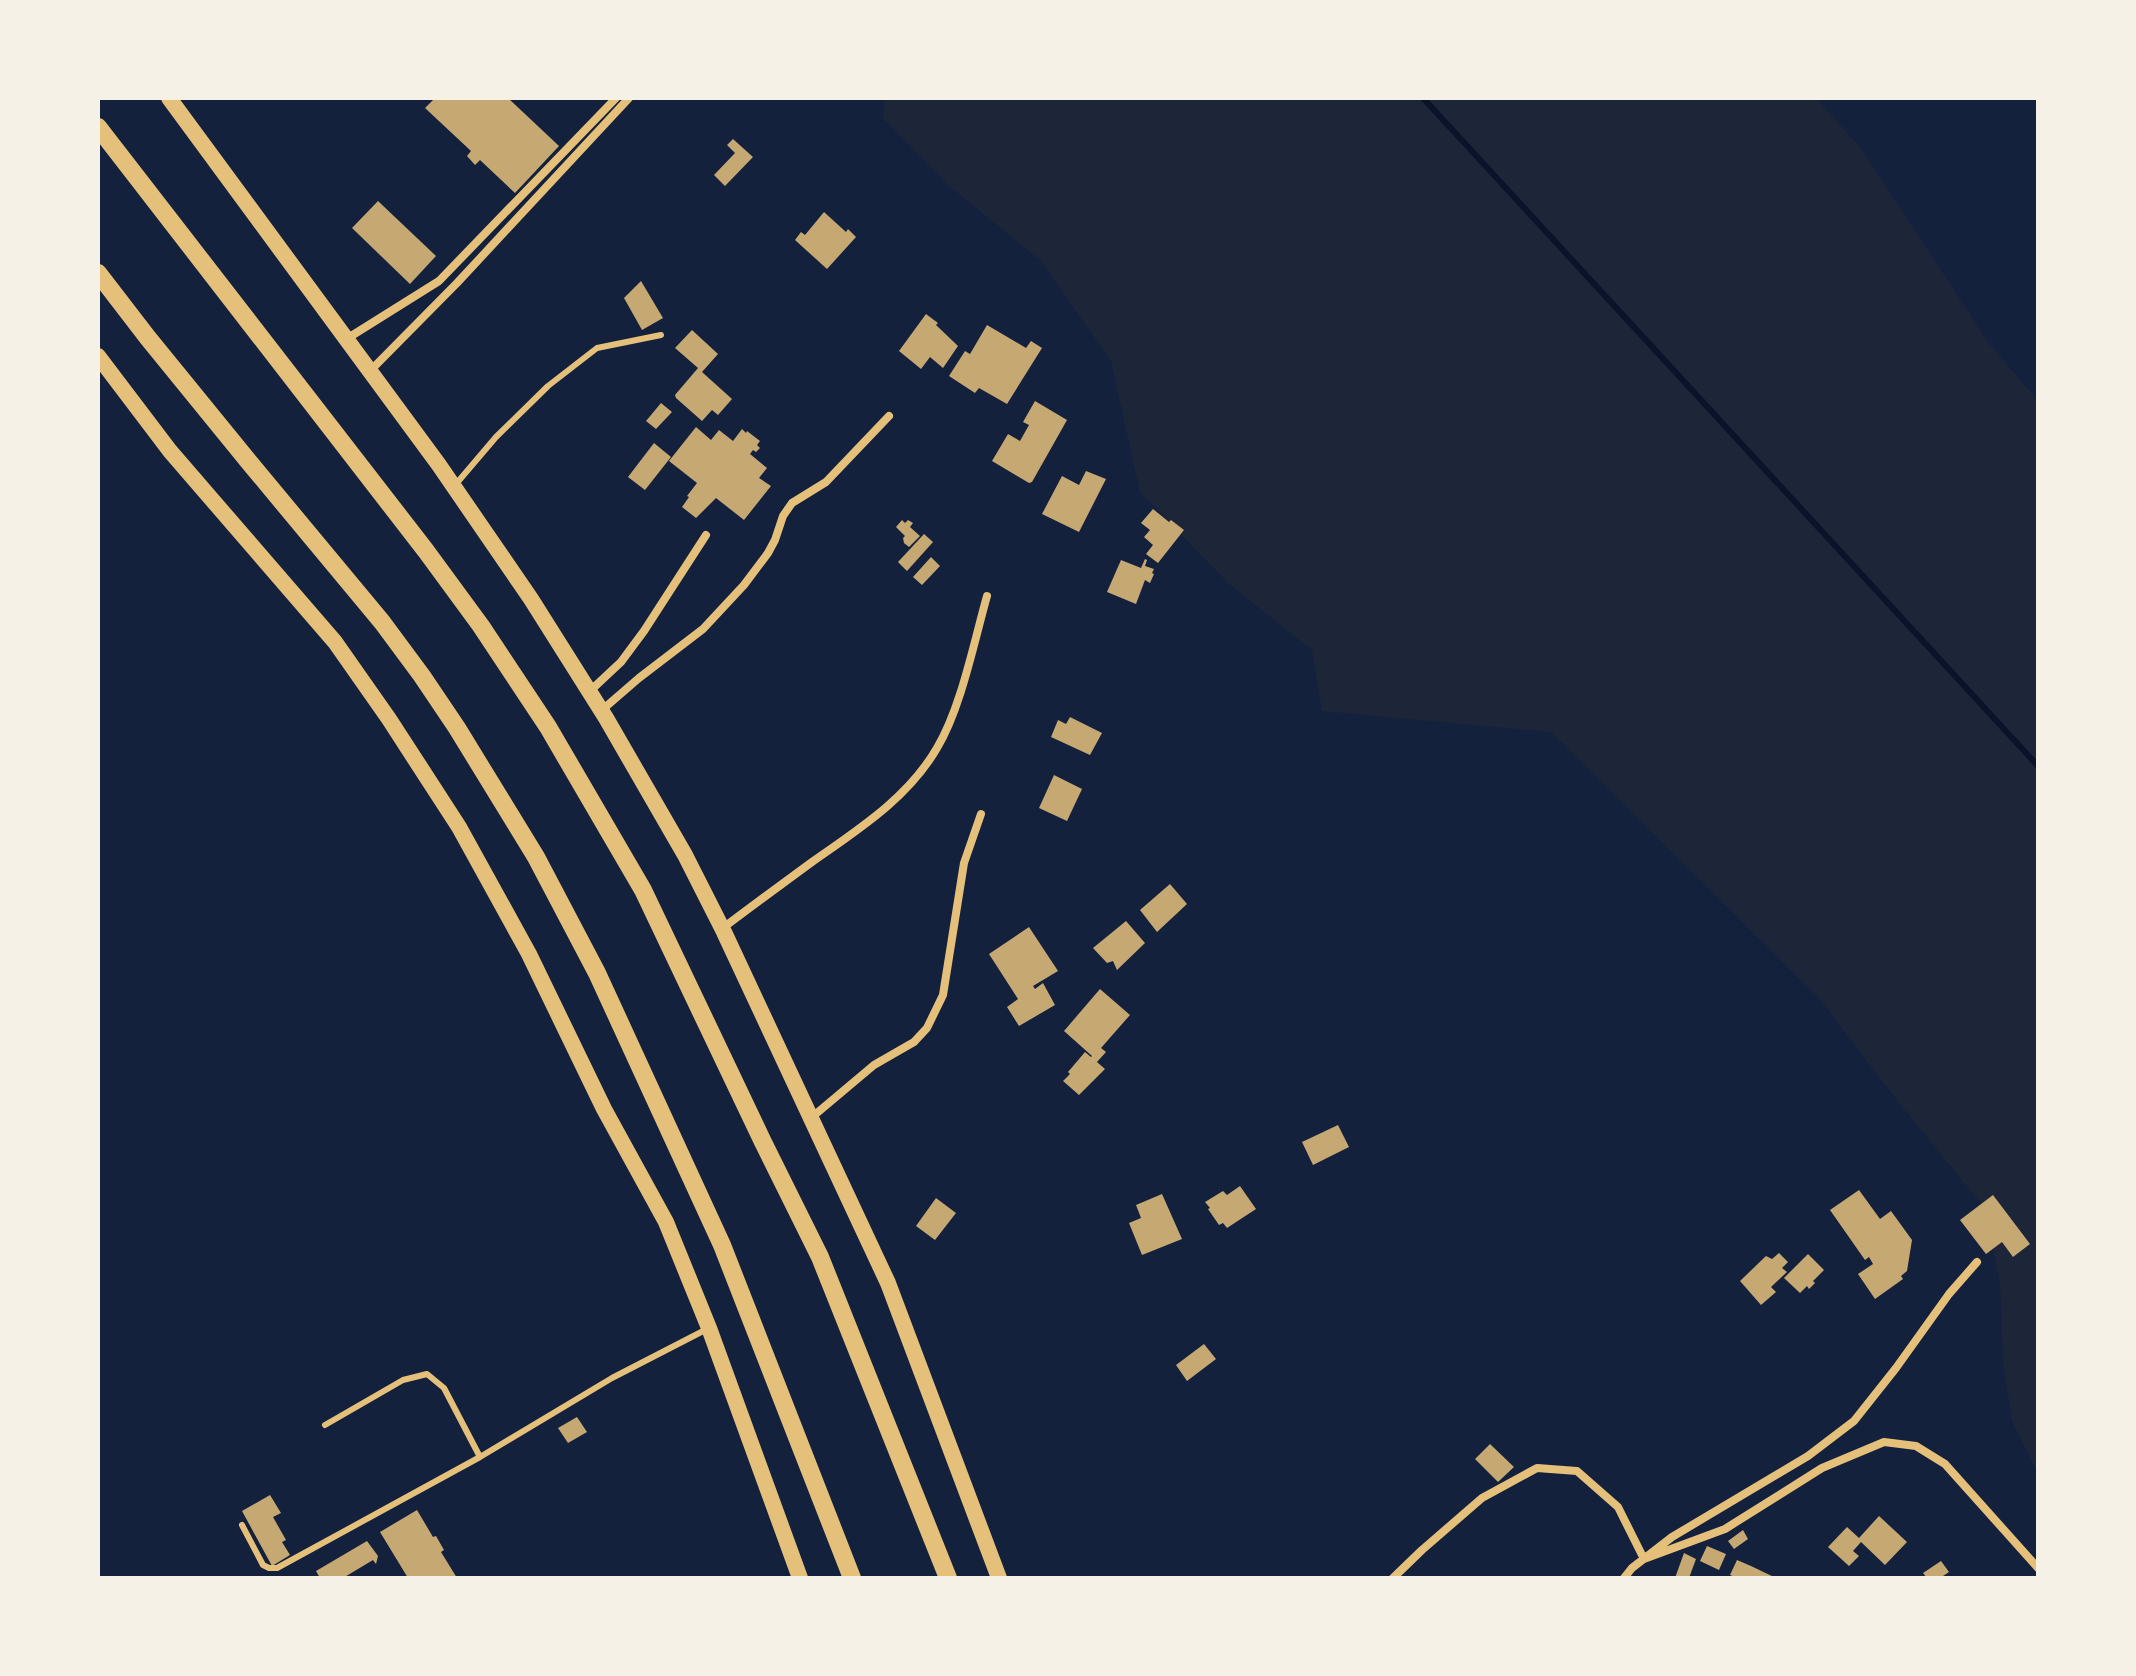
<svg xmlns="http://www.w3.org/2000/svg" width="2136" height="1676" font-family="Manrope,sans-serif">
	<rect width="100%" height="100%" fill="#14213d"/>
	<!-- green -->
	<path fill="#1d2539" d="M885,98h931l44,49 128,195 50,59v1073l-26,-53 -9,-59 -3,-80 -15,-74 -86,-105 -80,-105 -268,-266 -229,-21 -10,-61 -83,-66 -89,-92 -29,-131 -69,-99 -95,-78 -64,-66z"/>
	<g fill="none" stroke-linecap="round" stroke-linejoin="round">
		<!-- stream -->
		<path stroke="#0b132b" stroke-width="6" d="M1423,98l615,668"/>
	</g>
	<!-- building -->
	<path fill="#c6a872" d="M435,98h73l51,48 -44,47 -35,-33 -5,5 -8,-9 4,-5 -46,-43z
		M733,139l20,18 -28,29 -11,-11 21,-22 -8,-8z
		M378,201l58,55 -26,28 -58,-56z
		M824,212l22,20 2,-3 8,8 -29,32 -32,-29 6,-8 4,3z
		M641,281l22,37 -21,12 -18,-32z
		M926,314l12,9 -2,2 22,21 -15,22 -13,-11 -9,12 -22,-18z
		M987,325l39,23 5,-7 11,7 -35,56 -28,-16 -4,5 -26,-17 16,-25 5,3z
		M692,330l26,24 -16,18 30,27 -14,16 -6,-5 -10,11 -26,-23 -1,-3 23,-27 -23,-20z
		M1035,401l32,19 -35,62 -3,1 -37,-22 16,-27 12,7 9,-16 -6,-3z
		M661,403l11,9 -16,17 -10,-8z
		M696,427l15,13 8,-10 14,11 9,-12 4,4 1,-2 13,10 -3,4 3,3 -4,4 -3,-2 -3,4 17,14 -8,10 12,8 -27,34 -28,-22 -20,20 -14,-11 7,-10 -2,-1 10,-13 -28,-22z
		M654,443l17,14 -26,33 -17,-13z
		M1086,471l20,8 -27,53 -37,-18 20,-38 17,9z
		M1153,509l16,13 2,-2 13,10 -26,33 -12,-9 7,-9 -9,-8 6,-7 -9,-7z
		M902,520l3,3 3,-3 5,3 -3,4 10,9 -11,11 -5,-4 -1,-5 2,-2 -9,-9z
		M924,534l9,8 -26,29 -9,-9z
		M931,557l9,9 -18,19 -9,-8z
		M1145,559l2,1 -2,6 9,3 -2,4 2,1 -4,9 -5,-3 -9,24 -29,-12 14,-32 20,8z
		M1070,717l32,16 -12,22 -39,-18 7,-17 8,4z
		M1054,775l28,14 -15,32 -28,-13z
		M1170,884l17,20 -30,28 -17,-22z
		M1126,921l19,22 -28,27 -4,-9 -6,2 -14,-15z
		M1029,927l29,44 -25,15 2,3 8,-6 12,22 -36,21 -12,-19 11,-8 -29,-45z
		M1100,989l30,26 -29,33 5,4 -9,10 8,7 -26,26 -16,-14 7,-7 -2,-2 17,-20 6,5 1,-1 -28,-25z
		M1338,1125l11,22 -36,18 -11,-23z
		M1240,1186l16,23 -29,19 -4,-5 -4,2 -11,-16 2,-1 -5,-6 18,-11 4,4z
		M1859,1190l21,29 11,-8 21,29 -5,31 -6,5 2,3 -28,20 -17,-25 15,-10 -4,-7 -4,3 -35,-50z
		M1162,1194l20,45 -40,16 -13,-32 12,-5 -5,-13z
		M1993,1195l37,49 -17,13 -11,-15 -16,12 -26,-34z
		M936,1198l20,15 -21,27 -19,-14z
		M1779,1253l9,9 -6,6 5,4 -16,15 5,5 -15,13 -21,-24 26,-25 6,3z
		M1808,1254l16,16 -11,11 2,2 -6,6 -2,-3 -7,7 -16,-15z
		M1204,1344l12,15 -29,22 -11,-16z
		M577,1417l10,15 -19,11 -10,-15z
		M1490,1444l24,23 -16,15 -23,-23z
		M270,1495l11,18 -8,4 13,23 -4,2 8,13 -18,11 -30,-55z
		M417,1510l16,27 3,-1 8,14 -3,2 16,26h-49l-28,-46z
		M1879,1516l28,26 -22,23 -24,-23 -8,9 6,5 -10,10 -21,-19 19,-20 12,11z
		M1743,1530l5,9 -14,10 -6,-8z
		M367,1541l11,15 -2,8 -3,-4 -30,18h-23l-4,-7z
		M1707,1546l19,8 -7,16 -19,-9z
		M1684,1553l12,6 -7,19h-14z
		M1737,1560l14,6 25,12h-39l-7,-3z
		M1941,1561l8,11 -9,6h-13l-4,-5z"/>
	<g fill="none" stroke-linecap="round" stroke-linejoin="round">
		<!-- service -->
		<path stroke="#e5c07b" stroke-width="6" d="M456,484l40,-47 52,-51 49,-38 64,-13
			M325,1425l78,-45 24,-6 17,14 36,69
			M242,1525l21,40 6,3h8l203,-111 132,-79 97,-50"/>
		<!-- minor -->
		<path stroke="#e5c07b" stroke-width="8" d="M348,338l91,-57 177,-183
			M371,370l86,-87 172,-185
			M590,691l31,-29 23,-31 62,-96
			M602,710l37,-32 64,-49 41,-44 24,-32 7,-13 8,-24 9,-13 34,-21 63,-66
			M723,928c29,-22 59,-44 89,-66 47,-33 96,-64 125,-114 24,-40 37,-106 50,-152
			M811,1118l63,-53 40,-23 13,-14 16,-33 21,-132 17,-49
			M1393,1578l29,-28 60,-52 55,-30 40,3 41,36 26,52 81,-30 97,-61 62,-26 32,4 29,18 93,104
			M1624,1578l8,-10 40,-31 136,-81 46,-35 42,-53 53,-74 28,-32"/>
		<!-- secondary -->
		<path stroke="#e5c07b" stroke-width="16" d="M169,98l270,367 92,134 75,119 79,137 39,77 164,351 111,295
			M98,356l72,95 165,191 54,77 70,108 70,127 75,155 62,113 43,106 91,250"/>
		<!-- trunk -->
		<path stroke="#e5c07b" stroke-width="18" d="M98,127l328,424 55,75 67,101 95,163 119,250 58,117 128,321
			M98,273l50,65 101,124 133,160 40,54 35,52 79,129 61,116 125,272 130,333"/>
	</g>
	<!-- border -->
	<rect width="2136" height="1676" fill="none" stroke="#f6f1e7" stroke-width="200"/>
</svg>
